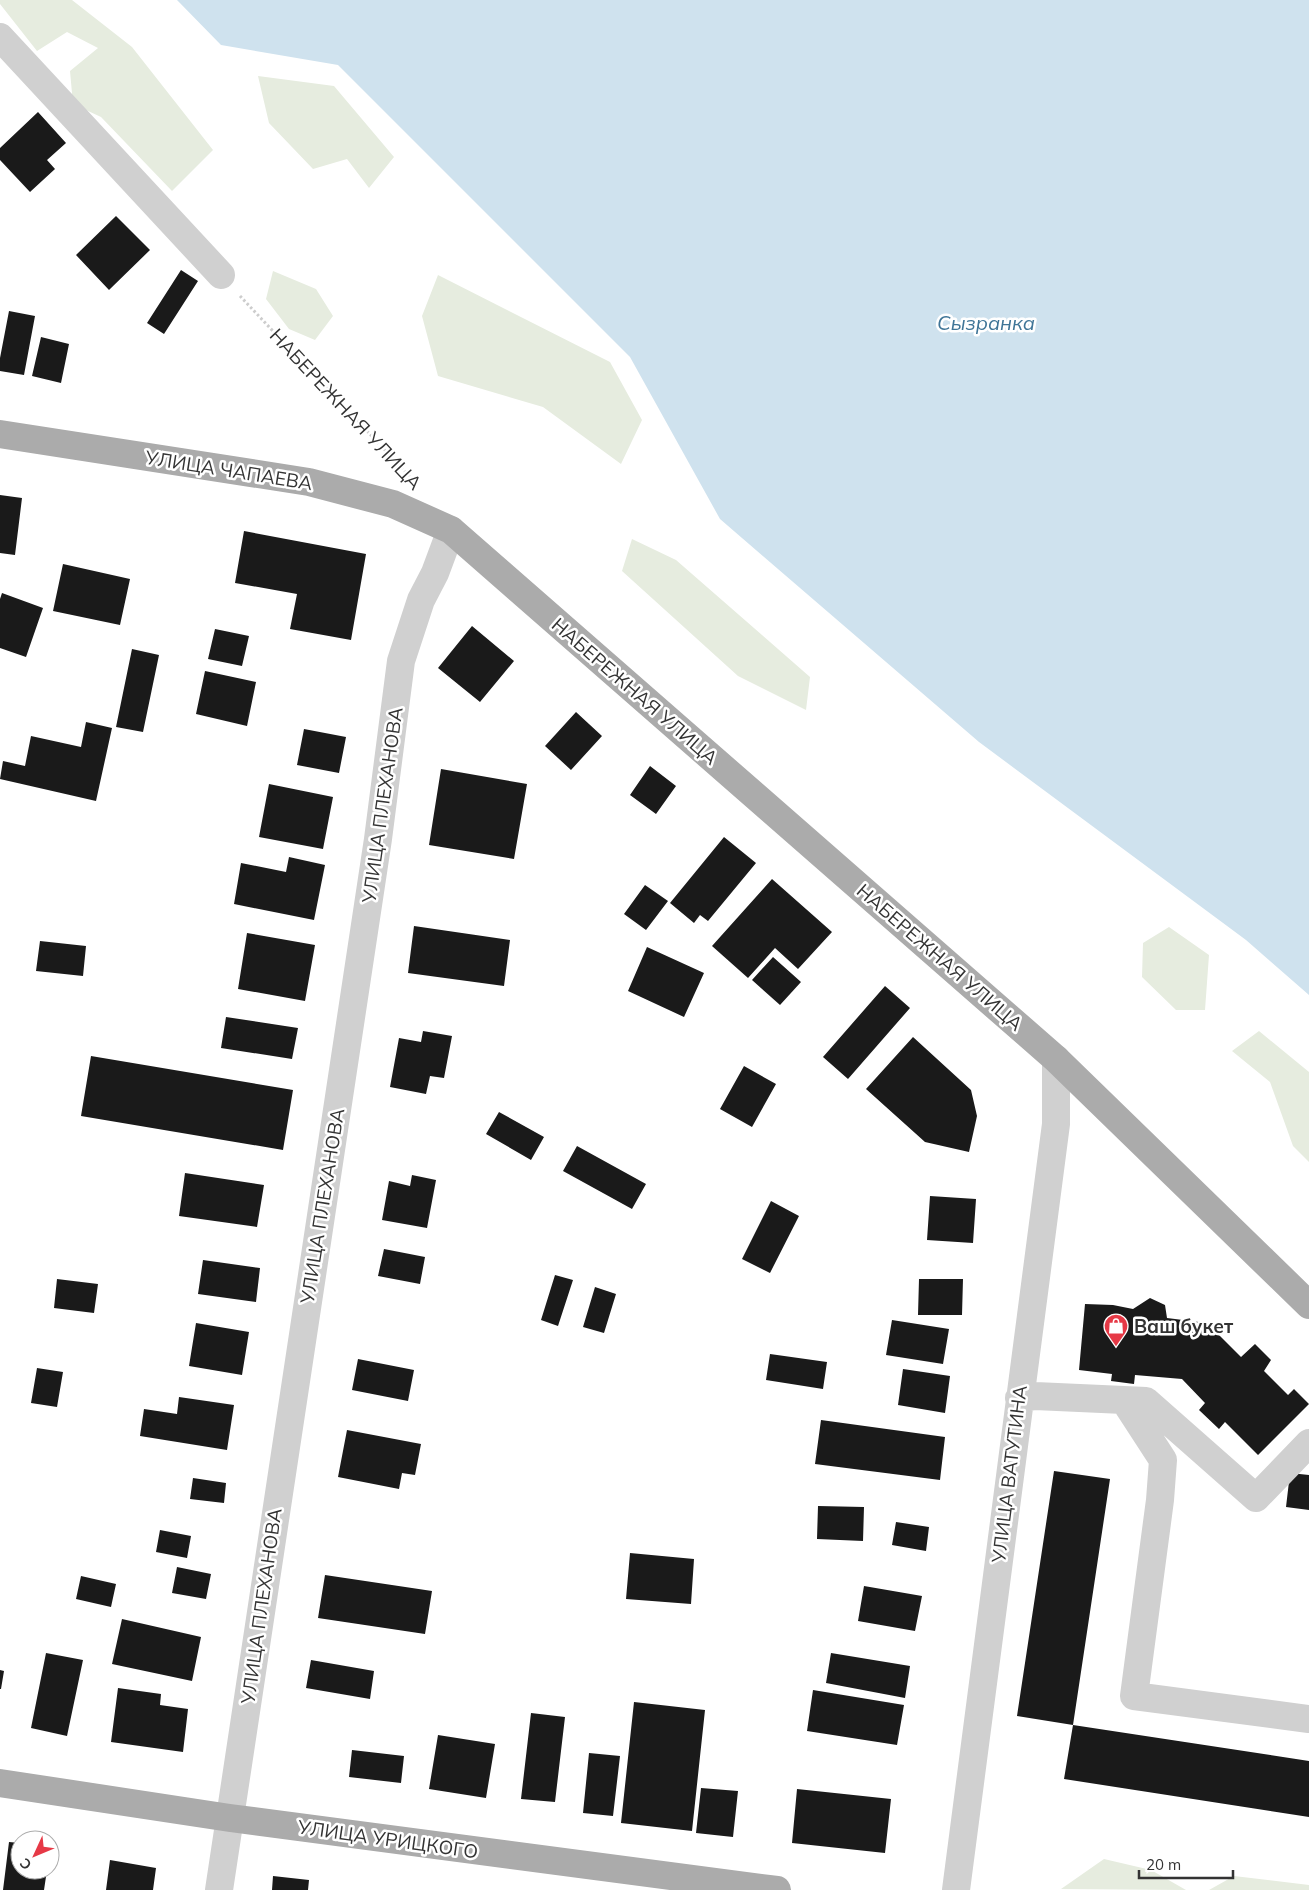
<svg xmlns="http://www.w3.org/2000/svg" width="1309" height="1890" font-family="Mulish,sans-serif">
	<rect width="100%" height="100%" fill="#fff"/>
	<!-- green -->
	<path fill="#e6ecdf" d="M0,0h72l60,47 81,103 -41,41 -71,-74 -28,-13 -3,-33 28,-23 -31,-16 -30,19 -37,-47z
		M258,76l76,10 60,71 -25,31 -22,-29 -34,10 -44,-46z
		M273,271l43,18 17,27 -18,24 -26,-11 -23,-30z
		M438,275l172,87 32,58 -21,44 -78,-57 -105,-31 -16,-60z
		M632,539l44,21 134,117 -4,33 -68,-34 -116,-105z
		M1169,927l40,28 -4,55h-29l-34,-33 1,-34z
		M1259,1031l50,41v90l-16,-16 -23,-64 -38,-31z
		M1104,1859l47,11 35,20 -125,-1z
		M1234,1876l75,9v5h-100z"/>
	<!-- water -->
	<path fill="#cfe2ee" d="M177,0h1132v995l-63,-55 -267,-198 -259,-223 -90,-162 -292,-292 -117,-20z"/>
	<!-- building -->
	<path fill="#1a1a1a" d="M38,112l28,31 -19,17 8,9 -25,23 -30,-32v-12z
		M116,216l34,34 -41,40 -33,-35z
		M181,270l17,11 -34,53 -17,-11z
		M9,311l26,5 -11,59 -24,-4v-13z
		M41,337l28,7 -8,39 -29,-7z
		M0,495l22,3 -7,57 -15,-2z
		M244,531l122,23 -15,86 -61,-11 7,-35 -62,-11z
		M63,564l67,15 -10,46 -67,-14z
		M2,593l41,15 -17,49 -26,-9v-49z
		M472,626l42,35 -34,41 -42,-34z
		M215,629l34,7 -7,30 -34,-7z
		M132,649l27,6 -16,77 -27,-5z
		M205,671l51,11 -9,44 -51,-12z
		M576,712l26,24 -31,34 -26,-24z
		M86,722l26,6 -16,73 -96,-22 3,-18 22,5 6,-30 50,11z
		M304,729l42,8 -7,36 -42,-8z
		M650,766l26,20 -20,28 -26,-19z
		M441,769l86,15 -13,75 -85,-14z
		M269,784l64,13 -10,52 -64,-12z
		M724,837l32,26 -48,58 -8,-6 -6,8 -24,-20z
		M289,857l36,8 -11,55 -80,-16 7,-41 45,9z
		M772,879l60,53 -34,37 -23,-21 -27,30 -36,-32z
		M645,885l23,16 -22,29 -22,-16z
		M414,926l96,14 -6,46 -96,-13z
		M247,933l68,12 -10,56 -67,-12z
		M40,941l46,5 -3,30 -47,-5z
		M647,947l57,26 -20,44 -56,-26z
		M773,957l28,25 -21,23 -28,-25z
		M885,986l25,22 -62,71 -25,-22z
		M226,1017l72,11 -6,31 -71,-11z
		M423,1031l29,5 -8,42 -14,-2 -4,18 -36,-7 9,-49 22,4z
		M913,1037l58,53 6,26 -8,36 -44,-10 -59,-53z
		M91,1056l202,34 -10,60 -202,-34z
		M744,1066l32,18 -24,43 -32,-18z
		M499,1112l45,25 -13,23 -45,-26z
		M577,1146l69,38 -14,25 -69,-38z
		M185,1173l79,12 -7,42 -78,-11z
		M412,1175l24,5 -9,48 -45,-8 7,-39 21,5z
		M930,1196l46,3 -3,44 -46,-3z
		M771,1201l28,15 -29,57 -28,-14z
		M384,1249l41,8 -5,27 -42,-8z
		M203,1260l57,8 -4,34 -58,-8z
		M555,1275l18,5 -15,46 -17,-6z
		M57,1279l41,5 -4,29 -40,-5z
		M919,1279h44l-1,36h-44z
		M595,1287l21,7 -12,39 -21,-6z
		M1150,1298l15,7 2,13 40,5 34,34 14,-13 16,16 -7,11 24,24 6,-6 15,15 -51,51 -33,-33 -6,7 -20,-19 6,-7 -23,-24 -47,-4 -1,9 -23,-3 1,-7 -33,-4 6,-66 28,1 20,4z
		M892,1320l57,9 -6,35 -57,-9z
		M196,1323l53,9 -7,43 -53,-9z
		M770,1354l57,8 -4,27 -57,-9z
		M358,1359l56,11 -6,31 -56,-11z
		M37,1368l26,4 -6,35 -26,-4z
		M903,1369l47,7 -5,37 -47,-8z
		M179,1397l55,8 -7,45 -87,-14 4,-27 33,5z
		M821,1420l124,17 -5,43 -125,-16z
		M347,1430l74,14 -6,31 -13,-2 -3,16 -61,-12z
		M1054,1471l56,8 -37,246 236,36v56l-245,-38 9,-54 -56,-9z
		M1290,1473l19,2v35l-23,-3z
		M193,1478l33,5 -2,20 -34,-4z
		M818,1506l46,1 -1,34 -46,-2z
		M896,1522l33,5 -3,24 -34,-6z
		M160,1530l31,6 -4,22 -31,-6z
		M630,1553l64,6 -3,45 -65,-5z
		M177,1567l34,7 -5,25 -34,-6z
		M325,1575l107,16 -7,43 -107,-16z
		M81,1576l35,8 -5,23 -35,-8z
		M864,1586l58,10 -7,35 -57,-10z
		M122,1619l79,18 -9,44 -80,-17z
		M46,1653l37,7 -16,76 -36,-8z
		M831,1653l79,13 -5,32 -79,-15z
		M311,1660l63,11 -4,28 -64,-11z
		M0,1670l4,1 -3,18h-1z
		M118,1688l43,6 -1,11 28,4 -5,43 -72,-10z
		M813,1690l91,15 -7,40 -90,-14z
		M634,1702l71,8 -13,121 -71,-8z
		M531,1713l34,4 -10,85 -34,-3z
		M438,1735l57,9 -9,54 -57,-9z
		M352,1750l52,6 -3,27 -52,-6z
		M589,1753l31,3 -7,60 -30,-3z
		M701,1788l37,3 -5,46 -37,-4z
		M797,1789l94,10 -6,54 -93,-10z
		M9,1842l11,1v27h27l-3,20h-41z
		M110,1860l46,8 -3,22h-47z
		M273,1876l36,4 -1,10h-36z"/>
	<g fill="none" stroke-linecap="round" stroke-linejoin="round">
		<!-- path -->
		<path stroke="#cdcdcd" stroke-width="3" stroke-dasharray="2.5 2.5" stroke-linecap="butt" d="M240,296l172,183"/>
		<!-- minor -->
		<path stroke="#d0d0d0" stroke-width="28" d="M0,37l221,238
			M1019,1398l16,-2 111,5 110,97 53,-55
			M1124,1400l39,60 -3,40 -26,196 175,23
			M219,1890l159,-1051 23,-178 20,-61 14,-27 16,-43
			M956,1890l100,-766v-65"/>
		<!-- major -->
		<path stroke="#ababab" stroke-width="28" d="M0,434l309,48 84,22 58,26 605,529 253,246
			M0,1783l230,35 547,72"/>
	</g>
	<!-- icons -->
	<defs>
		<symbol id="shop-pin" viewBox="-11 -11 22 30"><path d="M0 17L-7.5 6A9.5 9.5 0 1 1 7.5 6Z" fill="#e63946" stroke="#fff"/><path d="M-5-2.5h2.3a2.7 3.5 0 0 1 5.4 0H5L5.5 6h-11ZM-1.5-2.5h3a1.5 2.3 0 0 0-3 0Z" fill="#fff"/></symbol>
	</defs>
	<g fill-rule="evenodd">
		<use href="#shop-pin" x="1102" y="1312" width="28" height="38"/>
	</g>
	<g text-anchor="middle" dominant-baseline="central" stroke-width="5" stroke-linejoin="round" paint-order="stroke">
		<!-- street labels -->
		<g font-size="19" fill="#333" stroke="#fff">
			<text transform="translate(346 409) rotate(47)">НАБЕРЕЖНАЯ УЛИЦА</text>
			<text transform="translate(229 470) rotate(9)">УЛИЦА ЧАПАЕВА</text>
			<text transform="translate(635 691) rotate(41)">НАБЕРЕЖНАЯ УЛИЦА</text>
			<text transform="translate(382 805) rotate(-82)">УЛИЦА ПЛЕХАНОВА</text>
			<text transform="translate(940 957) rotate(41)">НАБЕРЕЖНАЯ УЛИЦА</text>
			<text transform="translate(322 1206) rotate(-81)">УЛИЦА ПЛЕХАНОВА</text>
			<text transform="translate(1009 1474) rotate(-83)">УЛИЦА ВАТУТИНА</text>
			<text transform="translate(261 1606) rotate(-82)">УЛИЦА ПЛЕХАНОВА</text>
			<text transform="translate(388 1839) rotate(8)">УЛИЦА УРИЦКОГО</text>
		</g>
		<!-- poi labels -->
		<g font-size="19" font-weight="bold" fill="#333" stroke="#fff" text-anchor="start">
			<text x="1134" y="1326">Ваш букет</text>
		</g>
		<!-- water labels -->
		<g font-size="20" font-style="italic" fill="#3f7597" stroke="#fff">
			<text x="986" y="322">Сызранка</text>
		</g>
	</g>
	<!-- north arrow -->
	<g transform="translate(35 1855) rotate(226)"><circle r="24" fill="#ffffff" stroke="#adadad"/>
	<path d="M0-4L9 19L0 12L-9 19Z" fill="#e63946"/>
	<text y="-8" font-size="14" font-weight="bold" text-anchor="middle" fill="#333333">С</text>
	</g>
	<!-- scale -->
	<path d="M1139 1870v8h94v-8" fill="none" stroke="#333333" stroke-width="2.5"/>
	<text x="1146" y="1870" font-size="15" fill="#333333" stroke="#ffffff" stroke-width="4" paint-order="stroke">20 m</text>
</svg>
